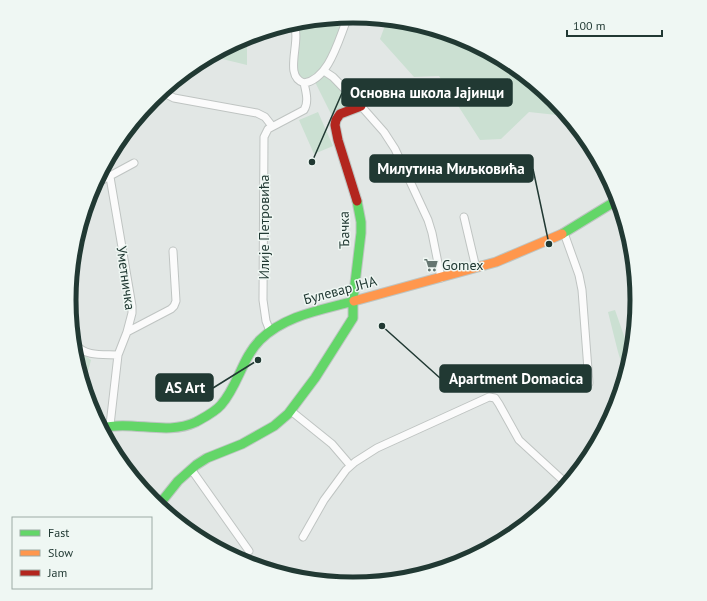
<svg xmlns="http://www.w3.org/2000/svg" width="707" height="601" font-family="'PT Sans',sans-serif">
	<rect width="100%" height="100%" fill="#e2e7e5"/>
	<!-- green -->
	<path fill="#cbe0d2" d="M349,16l-25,49 -15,14 -7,-1 -5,-6 -2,-50z
		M384,19l25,3 54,16 49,26 43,35 12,16 -1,1 -37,-4 -28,27 -21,1 -41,-64 -25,1 -34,-38 6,-16z
		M247,37v28l-37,-9 35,-18z
		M324,71l37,35 -26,16 -21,-42z
		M318,112l15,34 -19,8 -15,-34z
		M615,310l14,40 4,-2 -1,8 -6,22 -8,-26 -10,-40z
		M73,346l18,14 -7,27 -10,-31z"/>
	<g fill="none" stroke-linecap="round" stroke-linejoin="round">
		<defs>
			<path id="street" d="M293,23c10,17 -11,53 11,60 26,-4 35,-46 44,-66
				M324,71l9,6 28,29 23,26 11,17 33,71 4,13 9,45
				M162,92l12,6 83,15 8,4 7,9
				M95,184l39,-21
				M464,217l12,51
				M564,233l15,42 3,15 7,93
				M71,320c2,7 3,18 6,25 7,12 29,9 41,10
				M270,331l-4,-10 -3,-21 1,-163 4,-8 36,-19c5,-8 2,-18 0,-27
				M127,332l44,-23 3,-3 2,-5 -3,-50
				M291,411l41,33 18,21
				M110,425l8,-70 9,-23 5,-19v-7l-22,-129
				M191,469l58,82
				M303,537l21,-37 22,-30 9,-8 22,-14 112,-51 6,1 4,6 20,36 49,45
				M463,563l12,-11 10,-5 32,-14"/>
			<path id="fast" d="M562,234l57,-35
				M101,428c32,-8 65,8 95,-6 9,-5 19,-10 25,-17 17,-19 21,-47 39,-65 25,-25 62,-30 94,-39
				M158,506l20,-25 18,-16 11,-7 35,-14 32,-18 14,-12 27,-36 38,-60v-18l8,-67v-11l-4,-21"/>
			<path id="slow" d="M354,301l142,-39 66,-28"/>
			<path id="jam" d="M357,201l-19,-61 -3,-15 1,-5 4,-6 21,-8"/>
		</defs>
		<!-- street casing -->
		<use href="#street" stroke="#bfc4c2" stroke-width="9"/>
		<!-- fast casing -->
		<use href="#fast" stroke="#bec5c2" stroke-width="11"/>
		<!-- slow casing -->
		<use href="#slow" stroke="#bec5c2" stroke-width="11"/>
		<!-- jam casing -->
		<use href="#jam" stroke="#bec5c2" stroke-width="11"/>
		<!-- street -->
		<use href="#street" stroke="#fbfbfb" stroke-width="7"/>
		<!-- fast -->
		<use href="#fast" stroke="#63d668" stroke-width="9"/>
		<!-- slow -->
		<use href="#slow" stroke="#ff974d" stroke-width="9"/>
		<!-- jam -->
		<use href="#jam" stroke="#b3261e" stroke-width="9"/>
	</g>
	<!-- icons -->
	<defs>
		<symbol id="supermarket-bare" viewBox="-9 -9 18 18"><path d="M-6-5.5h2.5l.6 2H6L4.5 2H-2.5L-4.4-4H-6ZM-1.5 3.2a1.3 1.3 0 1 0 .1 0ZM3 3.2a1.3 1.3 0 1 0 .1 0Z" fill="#657671" stroke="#eff7f3" stroke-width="2.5" paint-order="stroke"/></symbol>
	</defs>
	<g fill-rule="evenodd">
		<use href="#supermarket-bare" x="421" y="255" width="20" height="20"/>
	</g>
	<g text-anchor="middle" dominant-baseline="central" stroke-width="3" stroke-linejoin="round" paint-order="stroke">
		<!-- street labels -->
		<g font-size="14" fill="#213933" stroke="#eff7f3">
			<text transform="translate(264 227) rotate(-90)">Илије Петровића</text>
			<text transform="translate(344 230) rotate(-91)">Ђачка</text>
			<text transform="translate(126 278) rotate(82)">Уметничка</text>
			<text transform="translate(340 290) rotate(-15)">Булевар ЈНА</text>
		</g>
		<!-- poi labels -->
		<g font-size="14" fill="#213933" stroke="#eff7f3" text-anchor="start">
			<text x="442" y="265">Gomex</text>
		</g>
	</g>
	<!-- crop -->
	<path d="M0 0H707V601H0ZM76 300a277 277 0 1 1 554 0a277 277 0 1 1-554 0Z" fill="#eff7f3" fill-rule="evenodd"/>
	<path fill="none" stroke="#213933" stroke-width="5" d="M76 300a277 277 0 1 1 554 0a277 277 0 1 1-554 0Z"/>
	<!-- callouts -->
	<path fill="none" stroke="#213933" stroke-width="1.5" d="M312 162L342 93M549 244L533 169M382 326L440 378M258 360L213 388"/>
	<g fill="#213933" stroke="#eff7f3" stroke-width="1.5">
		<circle cx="312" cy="162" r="4"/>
		<circle cx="549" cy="244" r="4"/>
		<circle cx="382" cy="326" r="4"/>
		<circle cx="258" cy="360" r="4"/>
	</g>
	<g fill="#213933" stroke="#213933" stroke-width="1.5">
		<rect x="342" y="79" width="170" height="27" rx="4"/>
		<rect x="370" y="155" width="163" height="27" rx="4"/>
		<rect x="440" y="365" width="151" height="27" rx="4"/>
		<rect x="156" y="374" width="57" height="27" rx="4"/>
	</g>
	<g font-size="15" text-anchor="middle" font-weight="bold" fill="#fff">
		<text x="427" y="98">Основна школа Јајинци</text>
		<text x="451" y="174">Милутина Миљковића</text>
		<text x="516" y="384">Apartment Domacica</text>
		<text x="185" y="393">AS Art</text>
	</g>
	<!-- legend -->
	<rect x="12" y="517" width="140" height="72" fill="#eff7f3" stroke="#9daba6"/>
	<rect x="20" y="530" width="20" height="6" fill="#63d668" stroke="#9daba6"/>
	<text x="48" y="537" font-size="12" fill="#213933">Fast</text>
	<rect x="20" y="550" width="20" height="6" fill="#ff974d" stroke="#9daba6"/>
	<text x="48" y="557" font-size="12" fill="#213933">Slow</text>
	<rect x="20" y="570" width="20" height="6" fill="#b3261e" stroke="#9daba6"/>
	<text x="48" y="577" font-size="12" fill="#213933">Jam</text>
	<!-- scale -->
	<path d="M567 30v6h95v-6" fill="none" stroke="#213933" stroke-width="2"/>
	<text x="573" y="30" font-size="12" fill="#213933" stroke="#eff7f3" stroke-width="3" paint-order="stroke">100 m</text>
</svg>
